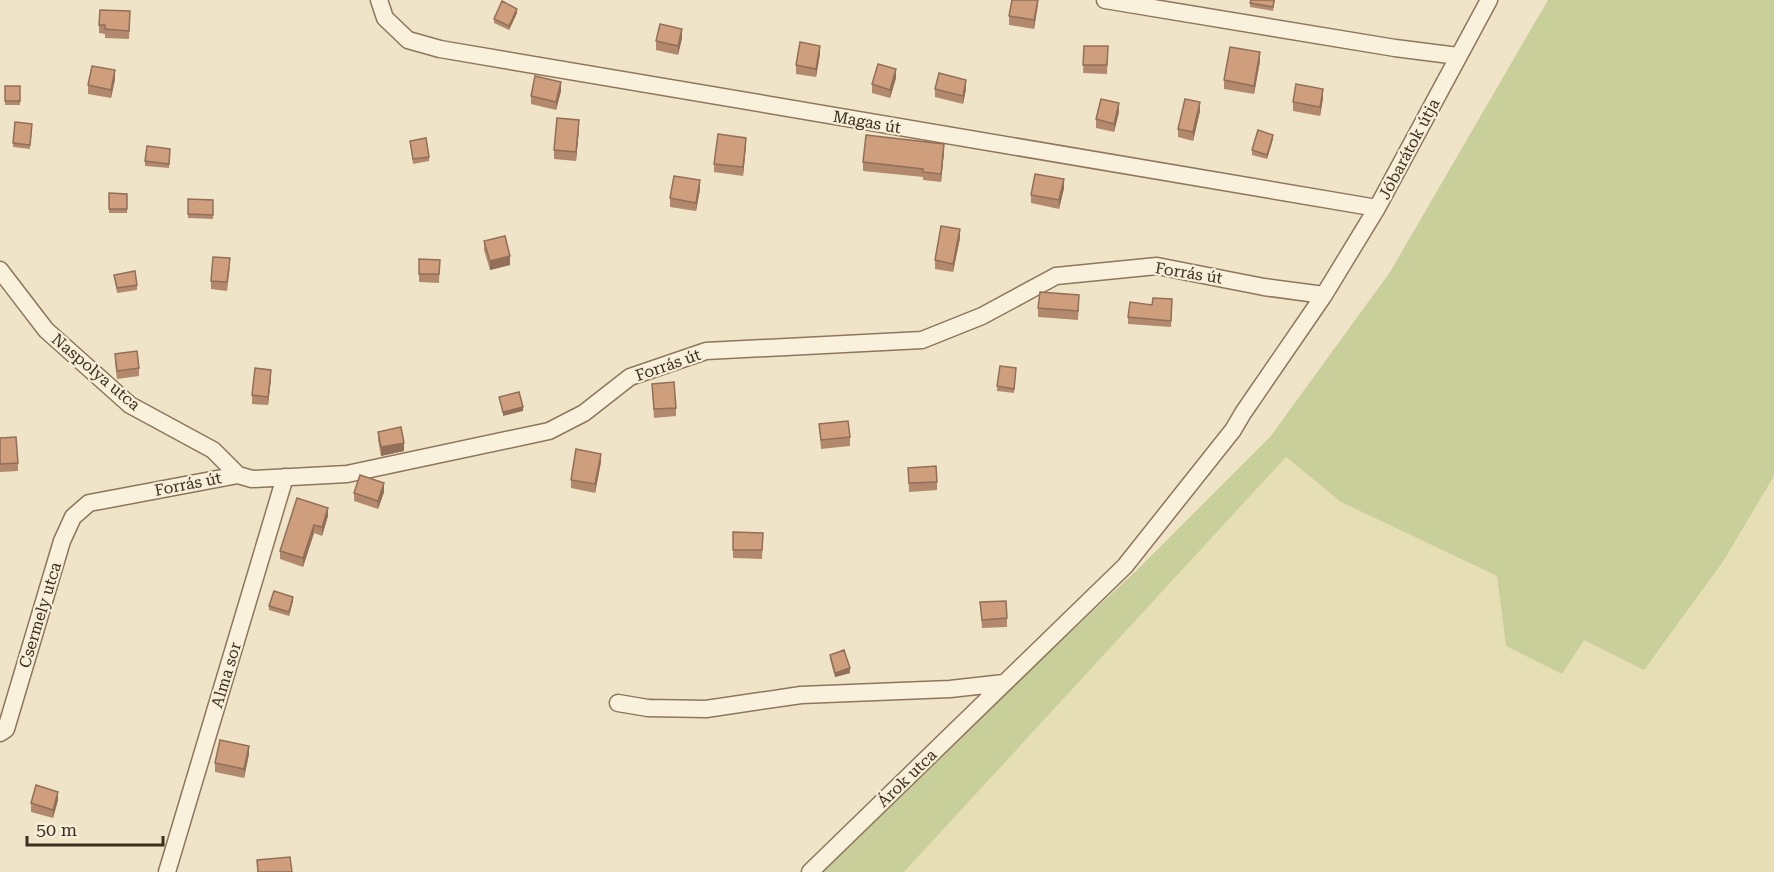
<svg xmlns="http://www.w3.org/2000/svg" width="1774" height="872" font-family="'Roboto Serif',serif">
	<rect width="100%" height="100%" fill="#f0e4c8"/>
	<!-- farmland -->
	<path fill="#e6deb5" d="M1286,457l55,45 156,74 9,70 78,-6 140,-80 50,-84v396h-870z"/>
	<!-- green -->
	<path fill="#c9cf9b" d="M1548,0h226v476l-50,84 -80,110 -60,-30 -22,34 -56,-28 -9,-70 -156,-74 -55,-45 -382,415h-91l324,-302 133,-133 120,-165z"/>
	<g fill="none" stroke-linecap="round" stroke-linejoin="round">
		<defs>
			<path id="street" d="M379,0l6,18 23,22 32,9 937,159
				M1105,0l290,48 63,8
				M0,270l46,60 84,75 83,45 25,25
				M618,703l30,5 58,1 95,-14 149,-6 54,-6
				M0,733l6,-4 56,-188 11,-24 16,-14 149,-28 14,4 95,-5 202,-43 35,-18 46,-36 76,-26 216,-11 60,-24 74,-40 101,-10 107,21 60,8
				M167,872l118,-395
				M810,872l315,-306 108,-136 10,-17 81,-118 53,-87 112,-208"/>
		</defs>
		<!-- street casing -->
		<use href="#street" stroke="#8d765c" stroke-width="19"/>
		<!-- street -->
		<use href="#street" stroke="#faf1dc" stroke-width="16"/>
	</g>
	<!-- wall -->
	<path fill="#b2896c" d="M1038,0l-4,29 -25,-4v-9z
		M1275,0l-2,11 -23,-4v-4z
		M517,13l-8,17 -15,-7v-4z
		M130,20l-1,19 -24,-1v-4l-6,-1v-8z
		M682,38l-4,17 -22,-5v-9z
		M1084,46h24l-1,28 -24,-1z
		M820,54l-4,23 -20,-3v-9z
		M1260,61l-6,33 -30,-5v-9z
		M896,78l-6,20 -18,-5v-9z
		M115,79l-4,19 -23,-4v-9z
		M5,86h15v19h-15z
		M935,89h31l-3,15 -28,-7z
		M561,91l-5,19 -25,-6v-8z
		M1323,98l-3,18 -27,-5v-9z
		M1200,111l-7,30 -15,-4v-8z
		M1119,112l-5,20 -18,-4v-9z
		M32,129l-2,20 -17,-2v-4z
		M579,129l-3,32 -22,-2v-9z
		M1273,139l-6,20 -15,-4v-5z
		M410,141l19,16v4l-16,3z
		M746,146l-3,30 -29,-4v-8z
		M944,152l-3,30 -18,-2v-3l-60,-6v-9z
		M170,153l-1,15 -24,-2v-5z
		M1064,188l-5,21 -28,-6v-8z
		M700,189l-4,22 -26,-4v-9z
		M109,193l18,1v19h-18z
		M188,199l25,1v19l-25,-1z
		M960,238l-7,34 -18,-3v-9z
		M484,241l26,24 -20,5 -6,-20z
		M419,259l21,1 -1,23 -20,-1z
		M230,267l-3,24 -16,-2v-8z
		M114,275l23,10v5l-20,3z
		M1172,299l-1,28 -43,-3v-7l24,-12z
		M1079,303l-1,17 -40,-3v-9z
		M115,354l24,14v8l-22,3 -2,-17z
		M1016,373l-2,20 -17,-2v-5z
		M271,379l-3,26 -16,-1v-9z
		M652,384l24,24v8l-22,2z
		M819,424l31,13v9l-29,3z
		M378,432l26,19 -23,5 -3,-16z
		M0,438l18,25v8l-18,1z
		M601,462l-6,31 -24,-5v-8z
		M908,468l29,14v8l-28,2z
		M384,492l-6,17 -24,-8v-8z
		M297,498l31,18 -6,20 -8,-3 -11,34 -23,-8v-8z
		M733,532l30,1 -1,26 -29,-1z
		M293,601l-4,15 -20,-6v-4z
		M980,602l27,16v9l-25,1z
		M830,655l20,18 -15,4 -5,-18z
		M249,754l-5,24 -29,-6v-9z
		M58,800l-5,18 -22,-6v-9z"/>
	<!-- shaded-wall -->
	<path fill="#916f58" d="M1038,0v5l-4,24v-9z
		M517,9v4l-8,17v-4z
		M682,29v9l-4,17v-9z
		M820,46v8l-4,23v-8z
		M1260,52v9l-6,33v-8z
		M896,69v9l-6,20v-8z
		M115,70v9l-4,19v-8z
		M966,80v9l-3,15v-8z
		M561,82v9l-5,19v-8z
		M1323,89v9l-3,18v-9z
		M1200,102v9l-7,30v-9z
		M1119,103v9l-5,20v-8z
		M579,120v9l-3,32v-9z
		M1273,135v4l-6,20v-4z
		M746,138v8l-3,30v-9z
		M944,144v8l-3,30v-8z
		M1064,179v9l-5,21v-9z
		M700,180v9l-4,22v-8z
		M960,229v9l-7,34v-8z
		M510,256v9l-20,5v-9z
		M271,370v9l-3,26v-8z
		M523,407v4l-20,5v-4z
		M404,443v8l-23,5v-9z
		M601,454v8l-6,31v-9z
		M384,483v9l-6,17v-8z
		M328,508v8l-6,20v-9z
		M314,525v8l-11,34v-9z
		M293,597v4l-4,15v-4z
		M850,668v5l-15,4v-4z
		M249,746v8l-5,24v-9z
		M58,792v8l-5,18v-8z"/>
	<!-- building -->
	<path fill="#cf9f7d" stroke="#916f58" stroke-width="1.5" d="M1012,0h26l-4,20 -25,-4z
		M1251,0h23l-1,7 -23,-4z
		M502,1l15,8 -8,17 -15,-7z
		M100,10l30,1 -1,20 -24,-2v-4h-6z
		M660,24l22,5 -4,17 -22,-5z
		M800,42l20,4 -4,23 -20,-4z
		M1084,46h24l-1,19h-24z
		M1230,47l30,5 -6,34 -30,-6z
		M878,64l18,5 -6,21 -18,-6z
		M92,66l23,4 -4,20 -23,-5z
		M939,73l27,7 -3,16 -28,-7z
		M535,76l26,6 -5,20 -25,-6z
		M1296,84l27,5 -3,18 -27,-5z
		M5,86h15v15h-15z
		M1101,99l18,4 -5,21 -18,-5z
		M1185,99l15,3 -7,30 -15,-3z
		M557,118l22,2 -3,32 -22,-2z
		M15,122l17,2 -2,21 -17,-2z
		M1258,130l15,5 -6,20 -15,-5z
		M718,134l28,4 -3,29 -29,-3z
		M866,135l78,9 -3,30 -18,-2v-3l-60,-7z
		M426,138l3,19 -16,2 -3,-18z
		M147,146l23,3 -1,15 -24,-3z
		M1035,174l29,5 -5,21 -28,-5z
		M674,176l26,4 -4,23 -26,-5z
		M109,193l18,1v15h-18z
		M188,199l25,1v15l-25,-1z
		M941,226l19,3 -7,35 -18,-4z
		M505,236l5,20 -20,5 -6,-20z
		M213,257l17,1 -3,24 -16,-1z
		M419,259l21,1 -1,14h-20z
		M135,271l2,14 -20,3 -3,-13z
		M1040,292l39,3 -1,16 -40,-3z
		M1153,298l19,1 -1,22 -43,-4 2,-15 22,3z
		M137,351l2,17 -22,3 -2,-17z
		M1000,366l16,2 -2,21 -17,-3z
		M255,368l16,2 -3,27 -16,-2z
		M674,382l2,26 -22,1 -2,-25z
		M519,392l4,15 -20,5 -4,-15z
		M848,421l2,16 -29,3 -2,-16z
		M401,427l3,16 -23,4 -3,-15z
		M16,437l2,26 -18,1v-26z
		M576,449l25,5 -6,30 -24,-4z
		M936,466l1,16 -28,1 -1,-15z
		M360,475l24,8 -6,18 -24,-8z
		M297,498l31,10 -6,19 -8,-2 -11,33 -23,-7z
		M733,532l30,1 -1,17h-29z
		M274,591l19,6 -4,15 -20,-6z
		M1006,601l1,17 -25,2 -2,-18z
		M844,650l6,18 -15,5 -5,-18z
		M220,740l29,6 -5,23 -29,-6z
		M36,785l22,7 -5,18 -22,-7z
		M290,857l2,15h-34l-1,-12z"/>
	<g text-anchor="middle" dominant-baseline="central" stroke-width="4.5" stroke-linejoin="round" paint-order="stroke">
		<!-- street labels -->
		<g font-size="16" fill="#3d2e20" stroke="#f7eed8">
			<text transform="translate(867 122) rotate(10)">Magas út</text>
			<text transform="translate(1409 149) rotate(-62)">Jóbarátok útja</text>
			<text transform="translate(1189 273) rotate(9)">Forrás út</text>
			<text transform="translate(668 365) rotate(-19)">Forrás út</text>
			<text transform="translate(96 372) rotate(40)">Naspolya utca</text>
			<text transform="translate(188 484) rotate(-11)">Forrás út</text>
			<text transform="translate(40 615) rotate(-73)">Csermely utca</text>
			<text transform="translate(226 675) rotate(-73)">Alma sor</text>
			<text transform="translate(907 778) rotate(-44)">Árok utca</text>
		</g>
	</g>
	<!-- scale -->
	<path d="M27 836v9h136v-9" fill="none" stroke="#3d2e20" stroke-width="3"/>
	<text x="36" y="836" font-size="18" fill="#3d2e20" stroke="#f7eed8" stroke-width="4.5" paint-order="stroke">50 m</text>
</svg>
